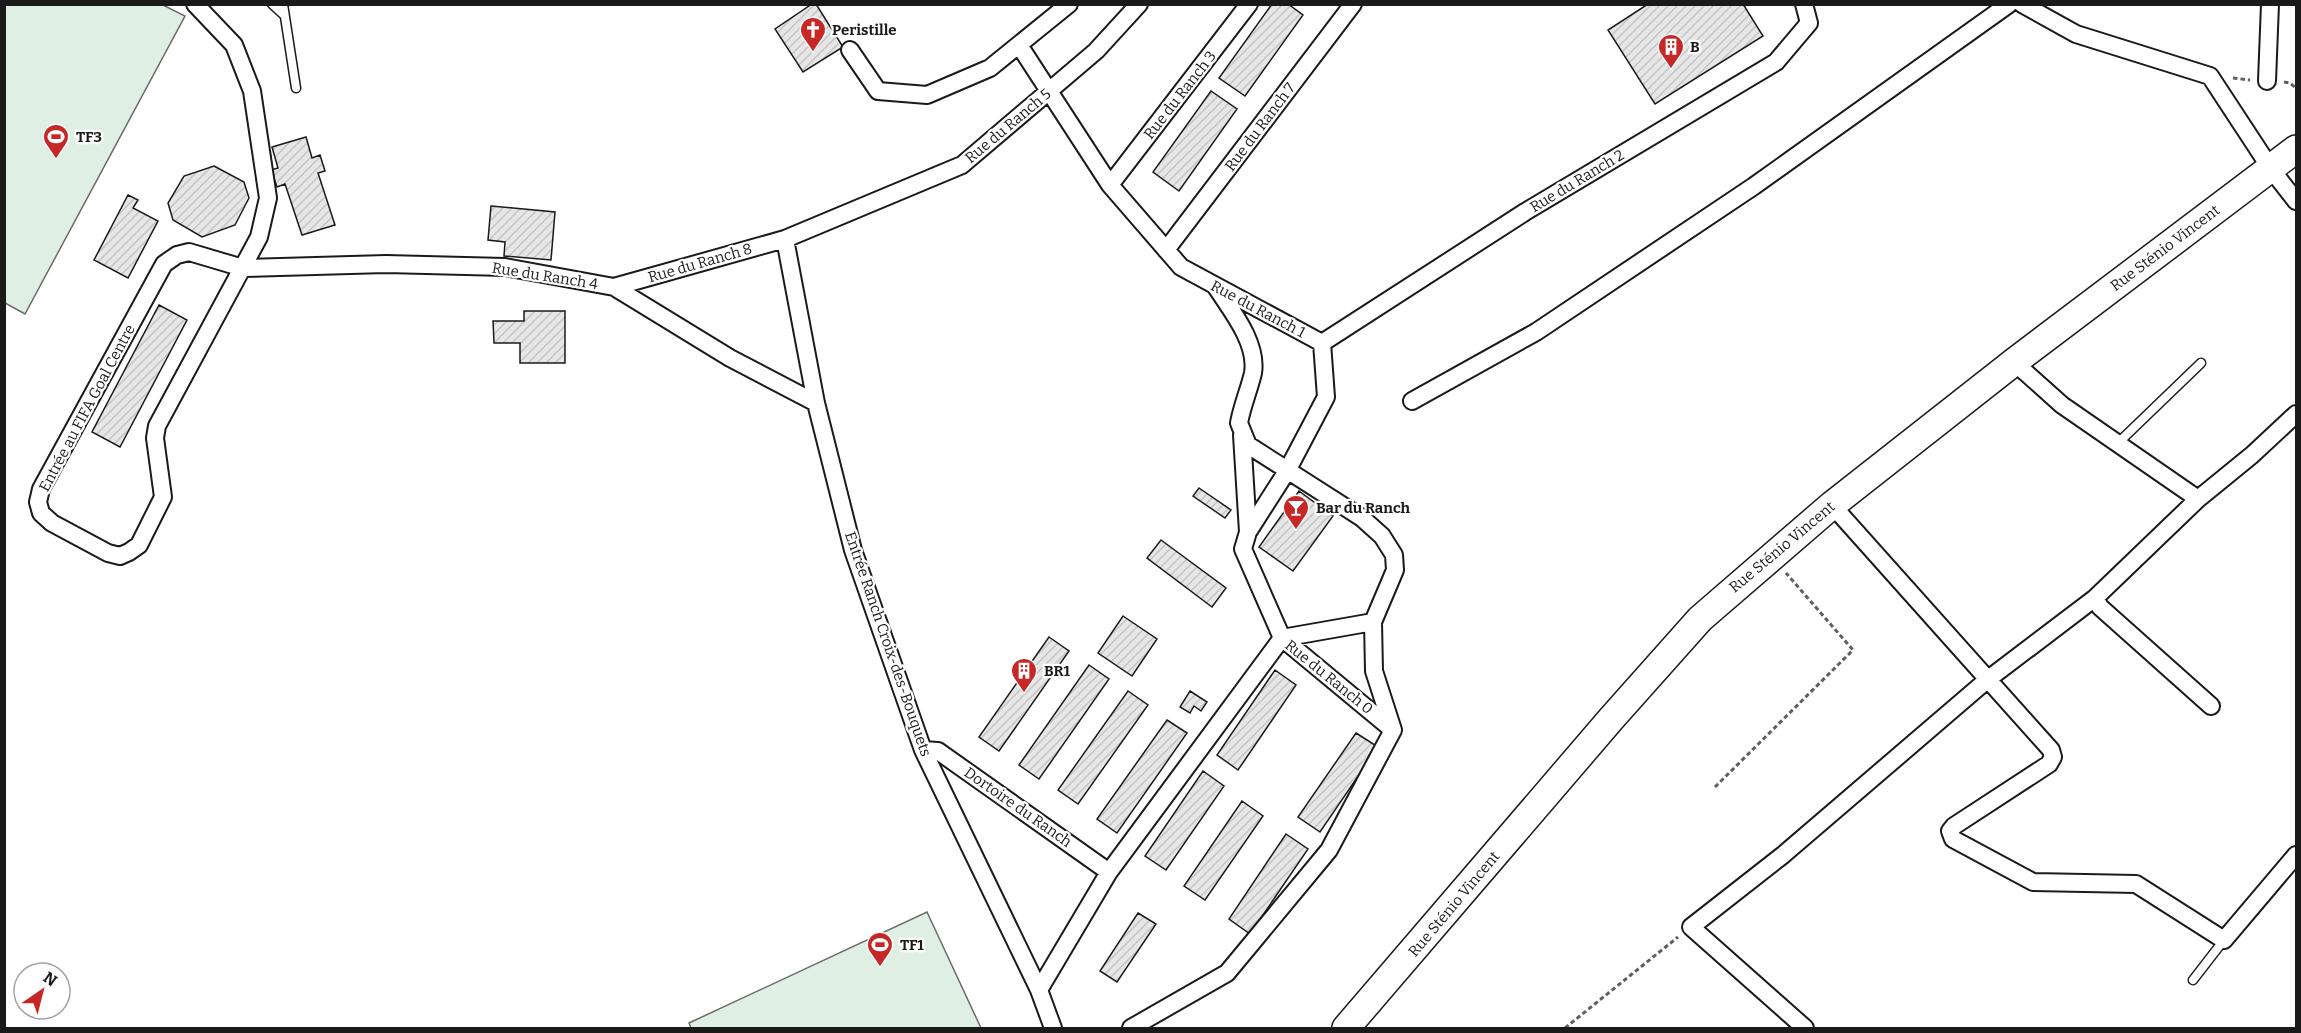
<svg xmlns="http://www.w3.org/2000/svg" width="2301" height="1033" font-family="Bitter,serif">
	<defs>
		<pattern id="building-hatch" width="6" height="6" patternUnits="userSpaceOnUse" patternTransform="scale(1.5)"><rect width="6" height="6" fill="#e6e6e6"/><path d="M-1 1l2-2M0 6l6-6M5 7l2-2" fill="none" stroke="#c5c5c5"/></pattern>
	</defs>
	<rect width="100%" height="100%" fill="#fff"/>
	<!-- pitch -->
	<path fill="#e0efe3" stroke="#6a6a6a" stroke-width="1.5" d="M4,5h159l22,11 -160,298 -20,-11z
		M927,912l54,116h-290l-2,-5z"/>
	<!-- building -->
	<path fill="url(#building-hatch)" stroke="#1a1a1a" stroke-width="1.5" d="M812,4h4l27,43 -40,25 -28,-43z
		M1272,4h16l15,11 -58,81 -26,-18z
		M1648,4h95l20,32 -108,68 -47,-74z
		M1211,91l26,18 -58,82 -26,-19z
		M306,137l6,21 8,-3 5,16 -7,2 17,52 -33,10 -17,-51 -8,3 -6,-17 7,-2 -6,-21z
		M214,166l30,16 5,16 -14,27 -33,12 -29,-17 -5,-17 16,-27z
		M128,195l10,5 -5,8 25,13 -30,57 -34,-18z
		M491,206l64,6 -4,48 -47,-4 1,-14 -17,-2z
		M159,305l28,15 -67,127 -28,-15z
		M524,311h41v52h-45v-20h-26l-1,-22h31z
		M1199,488l32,22 -6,8 -32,-22z
		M1299,491l34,25 -40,55 -34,-24z
		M1161,540l65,48 -14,19 -65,-49z
		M1123,616l34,23 -25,37 -34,-23z
		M1049,637l20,14 -70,100 -20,-14z
		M1089,665l20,14 -70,100 -20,-14z
		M1275,670l21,15 -58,85 -21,-15z
		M1128,691l20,14 -70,99 -20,-14z
		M1190,691l17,11 -6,9 -7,-5 -4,7 -10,-6z
		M1167,720l20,13 -70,100 -20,-14z
		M1356,733l22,14 -58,85 -22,-15z
		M1203,771l21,15 -58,84 -21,-14z
		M1242,801l21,15 -58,84 -21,-14z
		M1286,834l22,15 -58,85 -21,-15z
		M1138,913l18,11 -39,58 -17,-11z"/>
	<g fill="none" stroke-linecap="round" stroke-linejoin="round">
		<defs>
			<path id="service" d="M272,4l12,11
				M283,4l13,84
				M2119,442l82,-79
				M2193,980l31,-40"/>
			<path id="minor" d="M195,4l39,41 18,46 16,107 -9,39 -102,189 -2,12 8,59 -24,48 -10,7 -9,4 -12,-3 -56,-30 -11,-10 -3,-11 3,-13 123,-225 13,-9 12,-3 54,16 143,-4 119,3 109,20 116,71 86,45
				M2022,4l54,30 134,42 61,93 25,32
				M1019,45l91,140 71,82 141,76 4,54 -39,74 -39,61 -5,17 39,89 91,-16
				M850,50l28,41 49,4 63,-27 79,-64
				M2267,81l3,-77
				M1110,185l139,-181
				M785,239l31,164 37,147 70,200 116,240 14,38
				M1166,250l187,-246
				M614,287l171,-48 177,-74 134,-114 43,-47
				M1216,287c15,23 42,56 37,86 -4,17 -11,33 -14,50l9,22 114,73 20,18 12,19 1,15 -22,52 1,49 19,59
				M1322,343l203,-131 251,-150 33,-39 -5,-19
				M2014,362l48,43 136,94 54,-44 44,-41
				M1412,401l124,-69 218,-146 255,-182
				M1242,435l6,97
				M2198,499l-103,99 5,9 111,99
				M1832,505l219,245 2,7 -4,7 -95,62 -4,5 3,8 80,43 103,2 88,56 72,-85
				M923,750l15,1 171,121
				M1039,990l70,-118 173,-234 111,92 -64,120 -102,123 -96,55
				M1805,1028l-114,-101 92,-72 204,-175 108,-82"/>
			<path id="primary" d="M1346,1028l265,-309 89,-100 132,-114 182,-143 282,-213"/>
		</defs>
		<!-- service casing -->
		<use href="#service" stroke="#1a1a1a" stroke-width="11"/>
		<!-- minor casing -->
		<use href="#minor" stroke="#1a1a1a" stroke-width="20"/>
		<!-- primary casing -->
		<use href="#primary" stroke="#1a1a1a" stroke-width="30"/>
		<!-- path -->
		<path stroke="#5f5f5f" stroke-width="3" stroke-dasharray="4.5 3" stroke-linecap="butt" d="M2233,78l17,2
			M2284,82l6,1 6,5
			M1715,787l138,-137 -67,-77
			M1565,1028l113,-91"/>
		<!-- service -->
		<use href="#service" stroke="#fff" stroke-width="8"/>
		<!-- minor -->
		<use href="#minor" stroke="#fff" stroke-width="16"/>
		<!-- primary -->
		<use href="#primary" stroke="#fff" stroke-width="27"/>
	</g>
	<!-- icons -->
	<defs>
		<symbol id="church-pin" viewBox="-11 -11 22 30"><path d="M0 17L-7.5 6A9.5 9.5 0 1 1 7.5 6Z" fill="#c62828" stroke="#fff"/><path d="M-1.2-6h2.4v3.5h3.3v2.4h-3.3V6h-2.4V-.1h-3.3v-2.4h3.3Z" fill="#fff"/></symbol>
		<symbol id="building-pin" viewBox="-11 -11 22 30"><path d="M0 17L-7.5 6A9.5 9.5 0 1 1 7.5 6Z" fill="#c62828" stroke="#fff"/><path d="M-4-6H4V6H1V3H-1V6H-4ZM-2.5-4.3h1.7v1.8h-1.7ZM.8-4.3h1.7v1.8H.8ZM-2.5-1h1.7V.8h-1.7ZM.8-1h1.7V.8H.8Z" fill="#fff"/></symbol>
		<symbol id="stadium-pin" viewBox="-11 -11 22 30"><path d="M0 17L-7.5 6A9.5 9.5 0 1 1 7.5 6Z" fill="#c62828" stroke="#fff"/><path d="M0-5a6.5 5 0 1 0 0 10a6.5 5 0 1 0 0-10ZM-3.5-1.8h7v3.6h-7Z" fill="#fff"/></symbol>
		<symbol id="bar-pin" viewBox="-11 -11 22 30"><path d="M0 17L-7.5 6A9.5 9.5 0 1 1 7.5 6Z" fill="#c62828" stroke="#fff"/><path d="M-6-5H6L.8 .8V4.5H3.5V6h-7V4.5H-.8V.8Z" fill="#fff"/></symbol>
	</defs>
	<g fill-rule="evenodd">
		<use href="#church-pin" x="798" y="15" width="30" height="40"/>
		<use href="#building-pin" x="1656" y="32" width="30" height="40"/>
		<use href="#stadium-pin" x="41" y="122" width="30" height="40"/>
		<use href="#bar-pin" x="1281" y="493" width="30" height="40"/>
		<use href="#building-pin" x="1009" y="656" width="30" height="40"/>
		<use href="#stadium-pin" x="865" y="930" width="30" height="40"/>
	</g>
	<g text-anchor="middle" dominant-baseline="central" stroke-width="4.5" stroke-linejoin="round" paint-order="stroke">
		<!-- poi labels -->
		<g font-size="15" font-weight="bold" fill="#1a1a1a" stroke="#fff" text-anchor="start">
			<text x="832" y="30">Peristille</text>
			<text x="1690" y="47">B</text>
			<text x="76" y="137">TF3</text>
			<text x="1316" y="508">Bar du Ranch</text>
			<text x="1044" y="671">BR1</text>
			<text x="900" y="945">TF1</text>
		</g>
		<!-- street labels -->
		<g font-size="15" fill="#1a1a1a" stroke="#fff">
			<text transform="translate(1180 95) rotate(-52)">Rue du Ranch 3</text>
			<text transform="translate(1008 126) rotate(-40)">Rue du Ranch 5</text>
			<text transform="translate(1260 127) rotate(-53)">Rue du Ranch 7</text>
			<text transform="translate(1577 181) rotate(-31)">Rue du Ranch 2</text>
			<text transform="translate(2165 248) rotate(-37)">Rue Sténio Vincent</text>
			<text transform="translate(700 263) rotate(-16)">Rue du Ranch 8</text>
			<text transform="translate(545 276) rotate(9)">Rue du Ranch 4</text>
			<text transform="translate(1258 309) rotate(28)">Rue du Ranch 1</text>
			<text transform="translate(87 408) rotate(-62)">Entrée au FIFA Goal Centre</text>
			<text transform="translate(1782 547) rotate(-40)">Rue Sténio Vincent</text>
			<text transform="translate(888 644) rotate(71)">Entrée Ranch Croix-des-Bouquets</text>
			<text transform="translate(1329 677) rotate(39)">Rue du Ranch 0</text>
			<text transform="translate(1018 807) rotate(35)">Dortoire du Ranch</text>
			<text transform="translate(1454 904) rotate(-50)">Rue Sténio Vincent</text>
		</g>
	</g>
	<!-- border -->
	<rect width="2301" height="1033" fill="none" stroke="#1a1a1a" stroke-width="12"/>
	<!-- north arrow -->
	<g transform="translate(42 991) rotate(35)"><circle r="28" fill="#ffffff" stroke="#a3a3a3" stroke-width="1.5"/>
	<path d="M0-4.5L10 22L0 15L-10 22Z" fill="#c62828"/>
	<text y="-9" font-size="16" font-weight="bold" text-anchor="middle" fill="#1a1a1a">N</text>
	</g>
</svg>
